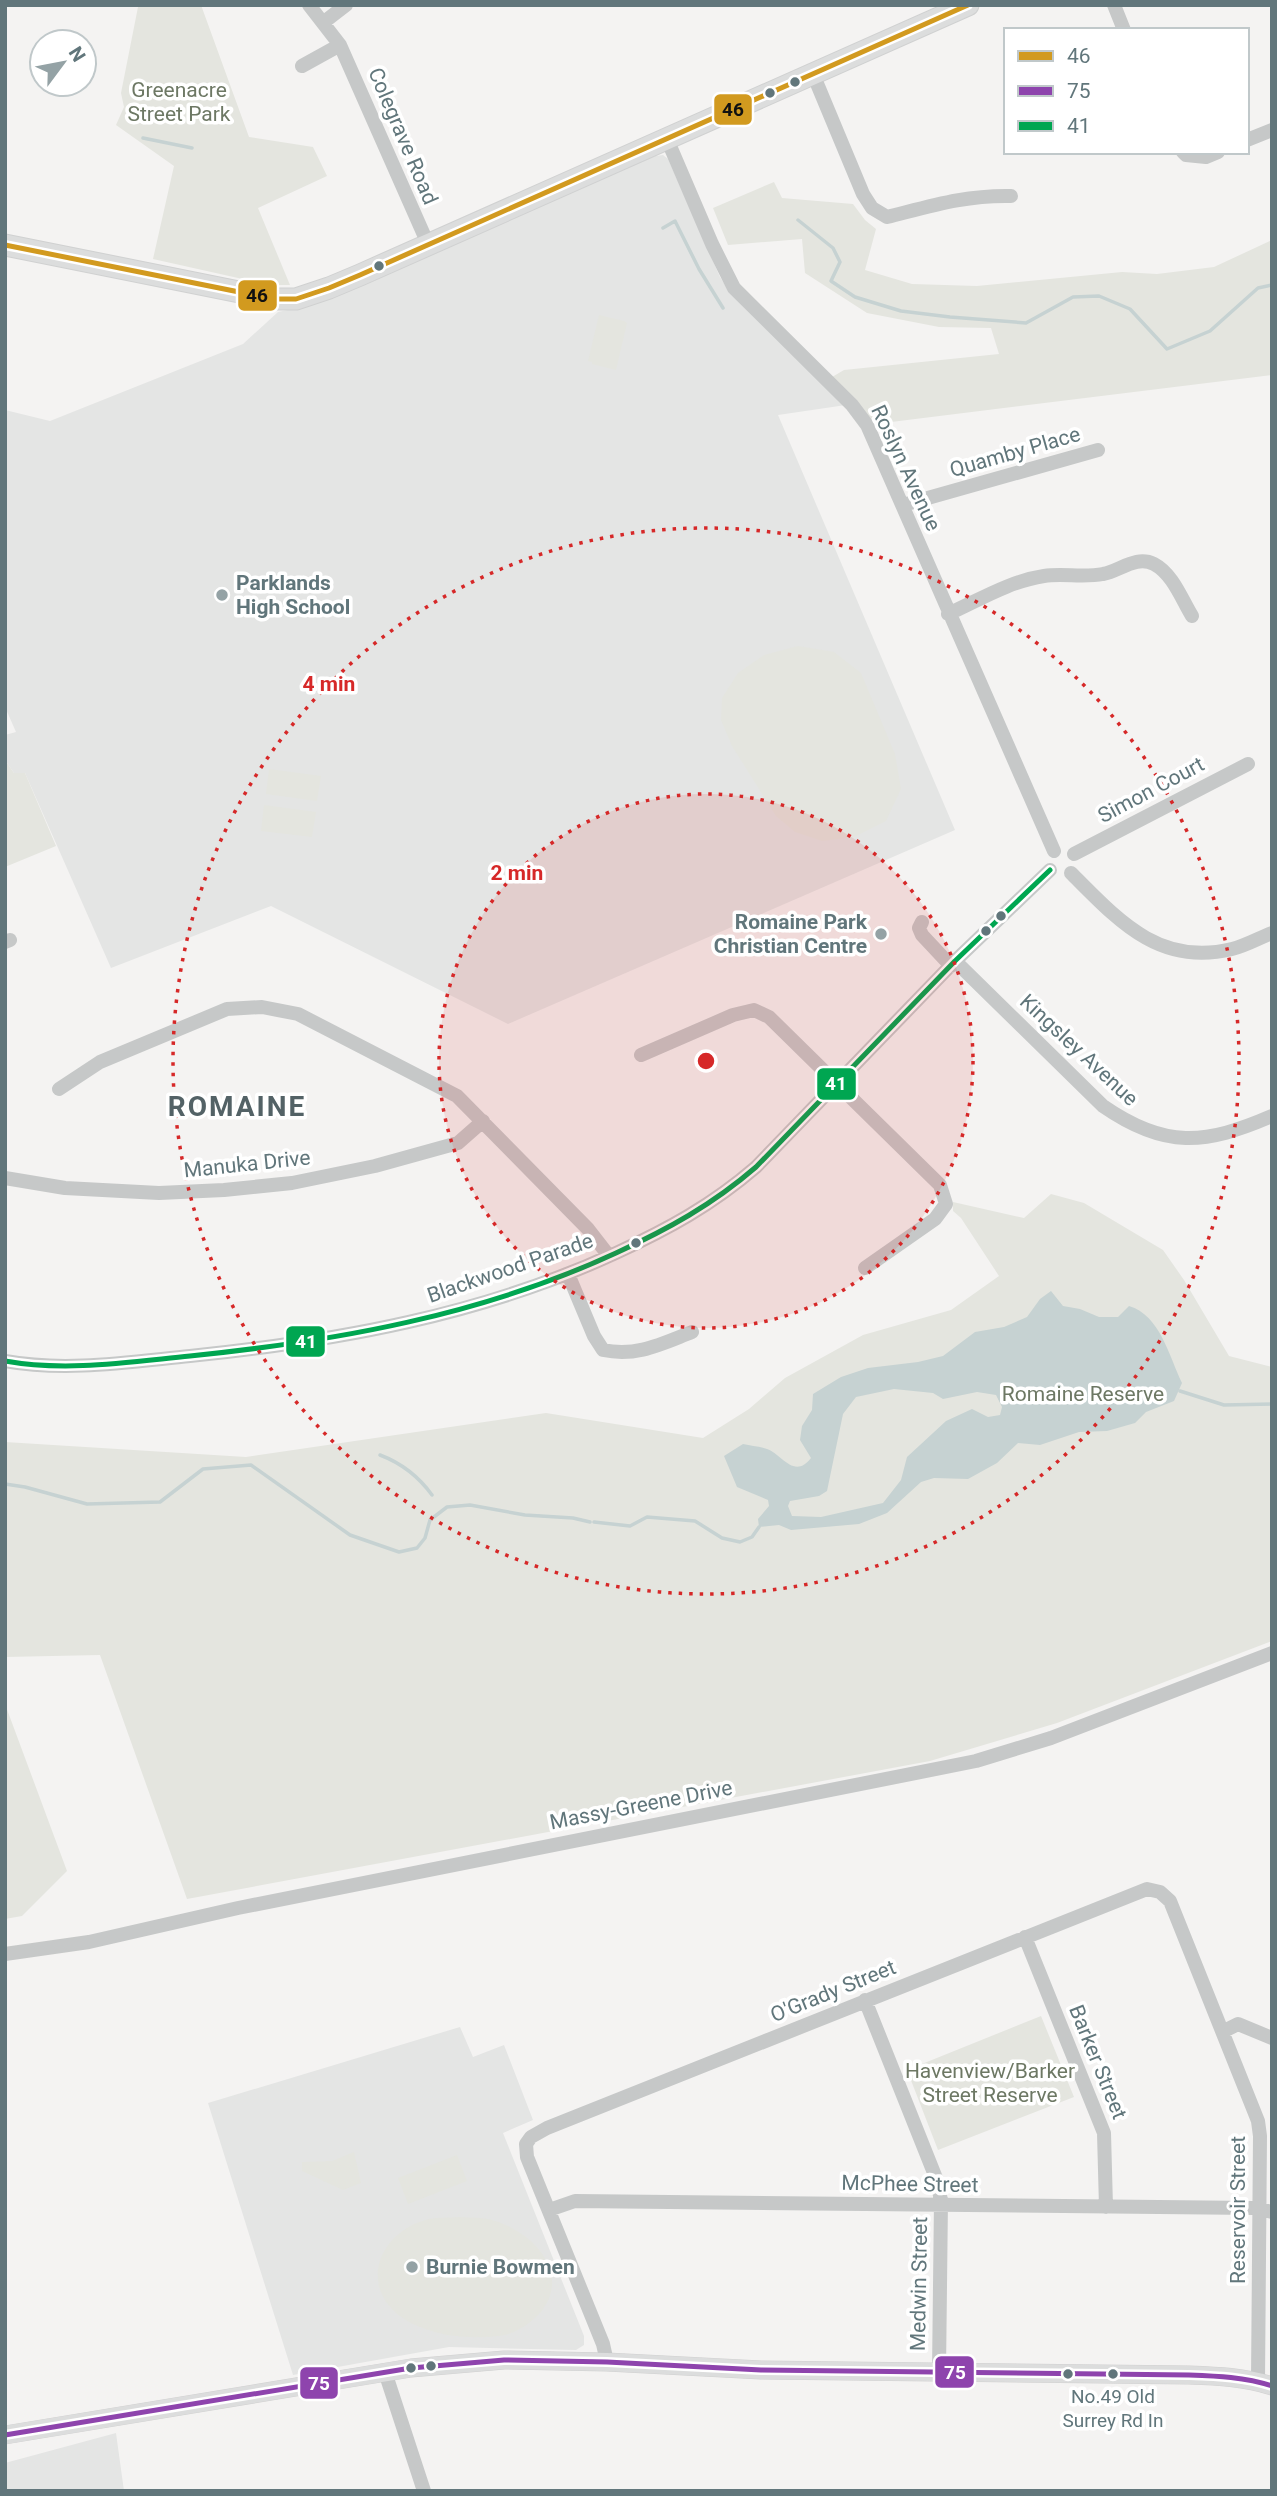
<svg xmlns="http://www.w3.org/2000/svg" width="1277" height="2496" font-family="Roboto,sans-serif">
	<rect width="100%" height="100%" fill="#f4f3f2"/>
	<!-- built -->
	<path fill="#e4e5e4" d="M663,155l5,4 52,118 9,14 117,114 -68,10 177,415 -447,194 -237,-118 -160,62 -86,-195h-11l-9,-13v-25l11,-3 -11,-25v-297l45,11 193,-77 35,-32 29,-6 348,-150z
		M460,2027l13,30 31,-12 29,75 -30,13 81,203v9l-8,5 -127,-3 -156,28 -85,-272z
		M116,2433l8,58h-119v-28z"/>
	<!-- green -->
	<path fill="#e4e5df" d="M142,5h59l48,132 64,10 14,29 -69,32 32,77h-21l-116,-26 21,-93 -58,-41 8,-18 -3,-14 17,-86z
		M774,182l8,16 71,6 12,16 11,9 -11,41 47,14 65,2 145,-14 35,2 57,-7 58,-27v135l-405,50 -40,-45 17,-10 155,-16 -8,-26 -52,-1 -72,-14 -62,-40 -3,-34 -74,6 -15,-37z
		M599,315l25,6 3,2 -11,47 -24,-6v-2l-4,-1z
		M798,646l36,6 27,21 34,81 6,35 -15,32 -32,16 -32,4 -27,-9 -19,-16 -44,-70 -11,-26 1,-22 16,-25 26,-18z
		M5,760l9,13h11l31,73 -51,21v-51l2,-5z
		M269,769l52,7 -4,25 -51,-7z
		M264,805l52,7 -4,25 -51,-6z
		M1051,1194l33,9 79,47 21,30 45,76 43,11v274l-215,82 -127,38 -743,138 -87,-244 -95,2v-215l241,15 300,-44 157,25 46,-29 36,-31 78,-43 88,-25 48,-34 -38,-58 -8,-7v-9l71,16z
		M5,1704l62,167 -45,45 -17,3z
		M1041,2016l33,81 -136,53 -31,-80z
		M354,2152l7,31 -18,7 -41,-19v-9l30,-1z
		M457,2155l10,26 -59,23 -10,-26z
		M460,2217c10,1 22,0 32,3 40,11 81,53 48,93 -10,11 -25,21 -41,23 -30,3 -60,1 -88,-13 -54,-28 -38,-90 18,-104 9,-2 21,-1 31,-2z"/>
	<!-- water -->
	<path fill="#c6d2d2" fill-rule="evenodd" d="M1051,1291l12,15 17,3 19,8h19l11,-11c31,9 40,50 53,77l-8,18 -28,11 -11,11 -28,8 -28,1 -39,13 -22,-2 -21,20 -29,16 -34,-1 -13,4 -34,31 -28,11 -68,6 -12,-5 -20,2 -1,-8 11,-13 -1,-6 -31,-13 -13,-31 19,-12c8,2 16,2 24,5 15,5 27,31 44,9l-11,-18 2,-14 10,-16 1,-16 28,-17 27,-9 50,-6 25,-6 32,-24 29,-5 23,-10 13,-18zM894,1389l39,4 10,6 34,-7 19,3 6,12 -2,8 -12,2 -16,-8 -26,12 -39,36 -6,23 -18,23 -62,14 -29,-1 -4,-10 2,-5 29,-5 8,-5 16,-77 13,-17z"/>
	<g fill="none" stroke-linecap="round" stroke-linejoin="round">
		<!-- stream -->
		<path stroke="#c6d2d2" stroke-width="3.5" d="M143,138l49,10
			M798,220l35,28 7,14 -9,19 24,16 46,14 49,6 76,6 47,-26 26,-1 31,13 37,40 43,-18 48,-43 14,-3
			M663,228l12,-7 24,48 24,39
			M1180,1391l44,14 48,-1
			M380,1455c21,8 39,22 52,40
			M5,1484l20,3 62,17 73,-2 43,-33 48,-4 99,70 49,17 18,-4 8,-10 5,-18 17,-13 23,-2 55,10 48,3 17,4
			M594,1522l36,4 17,-9 48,4 27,17 18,4 12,-5 7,-10"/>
		<defs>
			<path id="major" d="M5,2435l406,-67 93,-8 103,2 154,8 428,5c28,1 56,2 83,11"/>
			<path id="highway" d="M5,245l269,54h22l33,-11 31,-13 608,-270"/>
		</defs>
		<!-- major casing -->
		<use href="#major" stroke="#d1d1d1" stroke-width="19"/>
		<!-- highway casing -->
		<use href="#highway" stroke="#d0d1d1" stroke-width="23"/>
		<!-- minor -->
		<path stroke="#c6c8c8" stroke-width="14" d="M309,5l31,40 88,199
			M1114,5l10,25
			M324,22l22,-17
			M302,66l38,-21
			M813,74l50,120 9,14 15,9c44,-11 78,-22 124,-21
			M667,139l45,105 22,44 118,117 15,20 187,426
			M1247,140l25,-10
			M1183,152l3,3 20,2 12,-5
			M903,505l195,-55
			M948,614c31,-14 62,-33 96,-38 19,-3 39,2 59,-2 17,-3 33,-19 51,-10 19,10 28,36 38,52
			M1074,854l174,-90
			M1071,873c47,47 88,94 161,76 13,-3 27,-11 40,-16
			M922,922l-3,6 3,7 29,31
			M5,942l5,-2
			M955,961l148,145c62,43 102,39 169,10
			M641,1055l92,-40 21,-5 15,7 171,168 6,19 -11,15 -70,49
			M59,1089l41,-27 127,-53 35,-2 36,7 159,82 131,133 21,27
			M5,1178l60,10 94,5 65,-3 68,-7 83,-17 83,-23 25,-22
			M568,1274l26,62 9,14c34,7 58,-6 89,-18
			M5,1361c61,11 124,1 185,-5 147,-15 292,-41 426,-103 52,-24 96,-48 140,-86l199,-206 95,-91
			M1025,1937l79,196 2,74
			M5,1954l84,-12 149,-34 738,-147 75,-23 221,-85
			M865,2000l71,178 5,22 -2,172
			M1224,2031l14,-7 34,14
			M549,2210l26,-9 679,7 18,4
			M607,2362l-4,-18 -76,-187 -1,-13 5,-7 16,-9 600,-239 13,3 10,9 88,220 2,15 -2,245
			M385,2372l39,119"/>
		<!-- major -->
		<use href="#major" stroke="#dcdddd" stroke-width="18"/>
		<!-- highway -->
		<use href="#highway" stroke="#dcdddd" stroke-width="21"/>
		<defs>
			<path id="bus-1" d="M5,245l269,54h22l33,-11 31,-13 608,-270"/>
			<path id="bus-2" d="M5,2435l406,-67 93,-8 103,2 154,8 428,5c28,1 56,2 83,11"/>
			<path id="bus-3" d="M5,1361c61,11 124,1 185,-5 147,-15 292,-41 426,-103 52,-24 96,-48 140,-86l199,-206 95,-91"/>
		</defs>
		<!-- bus-1 casing -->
		<use href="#bus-1" stroke="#fff" stroke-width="10"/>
		<!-- bus-2 casing -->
		<use href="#bus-2" stroke="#fff" stroke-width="10"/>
		<!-- bus-3 casing -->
		<use href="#bus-3" stroke="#fff" stroke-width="10"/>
		<!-- bus-1 -->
		<use href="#bus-1" stroke="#d29a1f" stroke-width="5"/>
		<!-- bus-2 -->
		<use href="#bus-2" stroke="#8e44ad" stroke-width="5"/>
		<!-- bus-3 -->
		<use href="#bus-3" stroke="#00a651" stroke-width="5"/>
	</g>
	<!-- distance rings -->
	<circle cx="706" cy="1061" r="267" fill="#d62828" fill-opacity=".12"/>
	<g fill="none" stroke="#d62828" stroke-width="3.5" stroke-dasharray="3.5 7">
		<circle cx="706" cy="1061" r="267"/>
		<circle cx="706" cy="1061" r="533"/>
	</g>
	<!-- markers -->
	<g fill="#61767b" stroke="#fff" stroke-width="2.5">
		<circle cx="795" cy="82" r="6"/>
		<circle cx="770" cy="93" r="6"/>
		<circle cx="379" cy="266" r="6"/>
		<circle cx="1001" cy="916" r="6"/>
		<circle cx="986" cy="931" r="6"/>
		<circle cx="636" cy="1243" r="6"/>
		<circle cx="431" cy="2366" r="6"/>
		<circle cx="411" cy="2368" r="6"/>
		<circle cx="1068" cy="2374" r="6"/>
		<circle cx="1113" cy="2374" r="6"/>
	</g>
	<g fill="#94a2a5" stroke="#fff" stroke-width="2.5">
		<circle cx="222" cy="595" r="7"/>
		<circle cx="881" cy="934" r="7"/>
		<circle cx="412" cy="2267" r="7"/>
	</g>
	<g text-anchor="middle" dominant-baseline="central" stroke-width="7" stroke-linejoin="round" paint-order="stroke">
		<!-- bus labels -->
		<g font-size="19" fill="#61767b" stroke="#fff">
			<text x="1113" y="2396">No.49 Old<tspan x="1113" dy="24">Surrey Rd In</tspan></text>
		</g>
		<!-- park labels -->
		<g font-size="21" fill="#6d7864" stroke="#fff">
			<text x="179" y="90">Greenacre<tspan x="179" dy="24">Street Park</tspan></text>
			<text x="1083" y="1394">Romaine Reserve</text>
			<text x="990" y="2071">Havenview/Barker<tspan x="990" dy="24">Street Reserve</tspan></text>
		</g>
		<!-- street labels -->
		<g font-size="21" fill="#61767b" stroke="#fff">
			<text transform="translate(403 136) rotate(67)">Colegrave Road</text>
			<text transform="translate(1015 452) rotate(-16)">Quamby Place</text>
			<text transform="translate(906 468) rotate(65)">Roslyn Avenue</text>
			<text transform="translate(1151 790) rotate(-28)">Simon Court</text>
			<text transform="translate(1079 1050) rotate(43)">Kingsley Avenue</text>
			<text transform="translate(247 1164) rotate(-6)">Manuka Drive</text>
			<text transform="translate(510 1268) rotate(-19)">Blackwood Parade</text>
			<text transform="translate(641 1805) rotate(-11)">Massy-Greene Drive</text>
			<text transform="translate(833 1991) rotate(-22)">O'Grady Street</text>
			<text transform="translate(1098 2062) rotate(68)">Barker Street</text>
			<text transform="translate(910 2184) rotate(1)">McPhee Street</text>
			<text transform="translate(1238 2210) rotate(-90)">Reservoir Street</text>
			<text transform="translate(919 2284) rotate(-89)">Medwin Street</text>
		</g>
		<!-- poi labels -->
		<g font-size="21" font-weight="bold" fill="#61767b" stroke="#fff" text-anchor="start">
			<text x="236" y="583">Parklands<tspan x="236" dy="24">High School</tspan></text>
			<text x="867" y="922" text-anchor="end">Romaine Park<tspan x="867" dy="24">Christian Centre</tspan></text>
			<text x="426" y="2267">Burnie Bowmen</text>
		</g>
		<!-- district labels -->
		<g font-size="28" font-weight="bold" letter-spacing="2" fill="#536266" stroke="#fff">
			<text x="237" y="1106">ROMAINE</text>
		</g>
	</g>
	<circle cx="706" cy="1061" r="10" fill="#d62828" stroke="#fff" stroke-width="3.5"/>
	<g font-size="21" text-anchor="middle" font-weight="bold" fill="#d62828" stroke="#fff" stroke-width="7" stroke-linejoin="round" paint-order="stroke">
		<text x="329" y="691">4 min</text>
		<text x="517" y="880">2 min</text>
	</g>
	<g stroke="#fff" stroke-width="2.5">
		<rect x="713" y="93" width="40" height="33" rx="7" fill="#d29a1f"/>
		<rect x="237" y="279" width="41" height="33" rx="7" fill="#d29a1f"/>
		<rect x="816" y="1067" width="41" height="34" rx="7" fill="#00a651"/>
		<rect x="285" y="1325" width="41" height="33" rx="7" fill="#00a651"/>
		<rect x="934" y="2355" width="41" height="34" rx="7" fill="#8e44ad"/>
		<rect x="299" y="2366" width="40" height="34" rx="7" fill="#8e44ad"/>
	</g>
	<g font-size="19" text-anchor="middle" font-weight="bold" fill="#fff">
		<text x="836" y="1090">41</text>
		<text x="306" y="1348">41</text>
		<text x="955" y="2379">75</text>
		<text x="319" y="2390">75</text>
	</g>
	<g font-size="19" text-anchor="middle" font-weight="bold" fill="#111">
		<text x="733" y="116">46</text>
		<text x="257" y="302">46</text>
	</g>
	<!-- border -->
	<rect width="1277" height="2496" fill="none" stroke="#61767b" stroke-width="14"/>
	<!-- legend -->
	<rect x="1004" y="28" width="245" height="126" fill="#ffffff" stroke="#c0c8ca" stroke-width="2"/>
	<rect x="1018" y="51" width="35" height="10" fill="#d29a1f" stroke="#c0c8ca" stroke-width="2"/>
	<text x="1067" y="63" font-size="21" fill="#61767b">46</text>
	<rect x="1018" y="86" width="35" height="10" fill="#8e44ad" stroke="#c0c8ca" stroke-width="2"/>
	<text x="1067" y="98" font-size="21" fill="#61767b">75</text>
	<rect x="1018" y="121" width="35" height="10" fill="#00a651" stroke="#c0c8ca" stroke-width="2"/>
	<text x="1067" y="133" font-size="21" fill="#61767b">41</text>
	<!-- north arrow -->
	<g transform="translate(63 63) rotate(58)"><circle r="33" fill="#ffffff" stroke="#c0c8ca" stroke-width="2"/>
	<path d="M0-5L12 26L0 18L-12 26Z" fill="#94a2a5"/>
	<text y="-10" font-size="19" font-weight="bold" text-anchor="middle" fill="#61767b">N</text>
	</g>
</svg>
